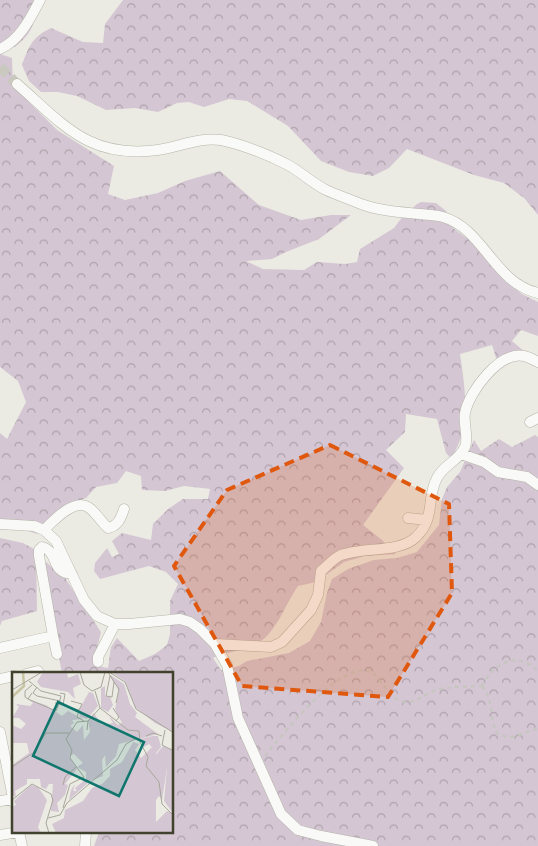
<svg xmlns="http://www.w3.org/2000/svg" width="538" height="846" font-family="'Alegreya Sans',sans-serif">
	<defs>
		<pattern id="forest-crowns" width="20" height="18" patternUnits="userSpaceOnUse" patternTransform="scale(1.25)"><rect width="20" height="18" fill="#d4c6d2"/><path d="M2 6a3 3 0 1 1 6 0M12 15a3 3 0 1 1 6 0" fill="none" stroke="#aea2ab"/></pattern>
	</defs>
	<rect width="100%" height="100%" fill="#ebebe4"/>
	<!-- forest -->
	<path fill="url(#forest-crowns)" d="M0,0h38c-4,23 -4,32 -23,47l-15,-2z
		M123,0h415v215l-14,-17 -20,-15 -30,-8 -67,-26 -18,19 -16,8 -24,-4 -28,-11 -33,-35 -41,-25 -18,-2 -25,8 -15,-5 -12,1 -19,9 -23,-4 -29,2 -29,-14 -19,-4h-17l-12,-11 -7,-16c7,-19 10,-28 29,-37l32,14 20,1 2,-19z
		M0,54l12,4 1,28 44,44 57,36 -6,28 17,6 33,-7 27,-12 35,-10 39,34 42,15 30,-5h20l-32,24 -33,13 -14,7 -26,2 17,8 41,1 13,-8 28,2 12,-2 3,-13 34,-21 9,-12 14,-12 4,-2 15,1 10,8 7,17 16,12 34,39 19,15 16,8v34l-17,-6 -9,11 13,11 -28,9 -5,-16 -32,9c5,34 12,74 -9,104l-5,-5 -9,-34 -31,-5 -1,18 -19,18 18,18 -41,57 19,15 14,14 -31,2 -21,6 -28,20 -18,4c-12,17 -22,47 -40,57 -14,7 -31,9 -45,15l8,12 18,-4 8,-5 42,-8 21,-12 11,-19 6,-29 5,-14 16,-10 26,-9 23,-2 20,-6 22,-27 3,-26 5,-12 13,-15 14,-32 7,11 18,-12 13,8 23,-12 3,2v409h-444l5,-14h73v-158l-110,-1 -18,-91 2,-20 19,16 36,54 -8,33 15,3 3,-21 6,-9 22,23 16,-7 12,-9 3,-11v-33l8,-17 -12,-12 -17,-6 -49,13 -6,-8 1,-8 12,-15 5,9 7,-3 -7,-13 10,-8 29,7 2,-16 15,-15 15,-10h25l2,-10 -26,-3 -19,5 -23,-1 -1,-14 -15,-5 -9,12 -21,4 -10,11 -27,11 -22,25 -37,-13v-88l7,6 19,-37 -8,-21 -18,-14z
		M0,538l23,5 13,7 1,61 -35,10 -2,5z"/>
	<g fill="none" stroke-linecap="round" stroke-linejoin="round">
		<!-- minor-tunnel -->
		<path stroke="#c9c9bf" stroke-width="10" stroke-dasharray="10 5" stroke-linecap="butt" d="M0,67l17,17"/>
		<defs>
			<path id="minor" d="M0,49c20,-9 30,-30 40,-49
				M17,84c47,41 72,75 141,66 21,-3 41,-13 63,-10 20,4 48,15 67,25 13,7 24,18 38,25 11,5 23,9 35,14 19,7 39,8 59,10 7,1 16,1 23,3 41,12 51,66 95,76
				M530,422l8,-4
				M461,454l23,8 14,10 29,5 11,8
				M408,518l19,2
				M0,524l34,2 10,4 12,11 28,59 13,16 18,8h14l51,-5 10,3 10,7 15,15 12,21 11,53 43,96 17,16 23,6 52,10
				M44,530c9,-9 30,-32 44,-23 8,5 13,15 20,21 10,-2 13,-10 16,-19
				M53,636l4,18
				M215,644l56,3 11,-5 29,-32 7,-15 3,-24c5,-4 11,-11 18,-15 21,-10 60,-2 77,-19 20,-19 10,-39 21,-59 6,-13 22,-17 28,-31 4,-10 -2,-23 0,-34 4,-21 34,-62 59,-57 5,1 10,4 14,6
				M0,648l53,-12 -14,-80v-6l3,-3c17,4 8,26 30,27
				M98,662v-5l17,-33
				M26,674l12,-3
				M0,679l14,-3
				M0,732l14,71
				M0,801l13,-2
				M19,832l3,14
				M0,835l18,-3
				M85,846l1,-14"/>
		</defs>
		<!-- minor casing -->
		<use href="#minor" stroke="#b5b5a9" stroke-width="11"/>
		<!-- path -->
		<path stroke="#c5c6be" stroke-width="2" stroke-dasharray="4 4" stroke-linecap="butt" d="M482,686c12,14 7,32 15,47 17,10 25,-2 41,-4
			M482,686c12,-23 35,-36 56,-15
			M265,756c15,-18 82,-105 109,-82 10,9 18,29 34,28 10,-1 19,-9 28,-12 14,-4 32,-3 46,-4"/>
		<!-- minor -->
		<use href="#minor" stroke="#f9f9f7" stroke-width="10"/>
	</g>
	<!-- marked area -->
	<path fill="#e0580e" fill-opacity="0.2" stroke="#e0580e" stroke-width="4" stroke-dasharray="10 6" stroke-linejoin="round" d="M330,445l119,59 3,89 -64,104 -146,-11 -68,-120 53,-76z"/>
	<!-- overview -->
	<g transform="translate(12 672)">
		<rect width="161" height="161" fill="#ebebe4"/>
		<path d="M31,0h24l1,6 10,-4 3,10 -8,4 2,11 -7,-7 -27,-5 -4,-5zM99,0h62v60l-18,-9 -20,-16 -10,-26zM97,2l15,10 6,20 7,9 -2,4 23,17 -39,10 -3,12 -10,11 -1,-12 -3,5 1,16 -13,5 -21,19 2,-10 4,-6 -2,7h4l-2,-3 11,-9v-7l-9,-5 6,-4 -9,-9 -5,2 8,13 -12,15 3,1 -3,10 -8,8 2,9 -8,-1 2,-27h-4l-3,5 -5,-2 -1,-8h-13v5l-12,7 1,6 -4,-2v-30l17,-12 -2,-10h-15v-18l9,4 5,-5 -7,-6h-7l7,-11 -3,-3 14,2 3,-3 -4,-3 17,5 16,11 6,-5 15,8 -11,1 2,3 -4,3 7,6 6,-7 1,15 6,-8 -2,-12 6,-7 8,12 11,-2 -4,-7 9,9 4,-2 -7,-14 4,-18zM93,14v10l5,1 3,8 -5,7 -7,-4v-20zM77,20l4,1 5,13 -11,13 -7,-2 -1,-7zM141,64h5l3,11 -5,6 1,6 10,9 -5,32 -3,-4 -3,4v22l11,-11 6,2v20h-117l-4,-9 12,-6 1,-8 18,-9 9,-13 10,-4 8,-8v-7l12,-7 11,-20 6,2 -4,6 6,8 11,-11 -3,-3 -5,3 -4,-8zM19,113l7,2 9,13 -9,27 3,6h-29v-26l4,-2 -2,-4z" fill="#d4c6d2"/>
		<path d="M151,74l10,4v63l-9,-12 3,-33 -10,-2 -3,-9z" fill="#d4c6d2"/>
		<path fill="none" stroke="#c8c5a2" stroke-width="2.5" d="M0,25l12,-11 -1,-14"/>
		<path fill="none" stroke="#a7a79b" stroke-width="1" d="M68,0l4,13 8,6 9,-4 4,-15M96,0l6,10 -2,15 -6,-1 4,-20M97,0l16,10 11,27 38,24M17,9l12,10 20,5 -2,8 20,6 -2,7 7,4M102,10l5,7 -3,14M20,13l-7,6v6l3,2 4,-6M25,15l-4,6 4,3 23,5M0,18l30,-18M83,19l5,17M48,21l5,1 -2,11M16,27l28,12 3,-7 -4,-1M59,29l11,3 -3,6M88,36l28,22 11,1 1,11 8,15 -2,9 13,16 3,22 12,12M101,36l6,9 -3,4M75,58l1,-9 12,-13M153,58l-3,15 12,6M134,64l7,-3 9,3M0,95l21,-14 13,-20h23M51,113l2,-8 11,-10M0,128l20,-16 19,10 2,6 -7,23 3,10M51,136l7,-24 14,-7 -14,-19 2,-8 -6,-11 11,-17 11,-1M36,146l12,-3 7,-12 50,-43 9,-16 9,-5"/>
		<path fill="#0f766e" fill-opacity="0.15" stroke="#0f766e" stroke-width="2.5" d="M46,30l86,40 -25,54 -86,-40z"/>
		<rect width="161" height="161" fill="none" stroke="#41422d" stroke-width="2.5"/>
	</g>
</svg>
